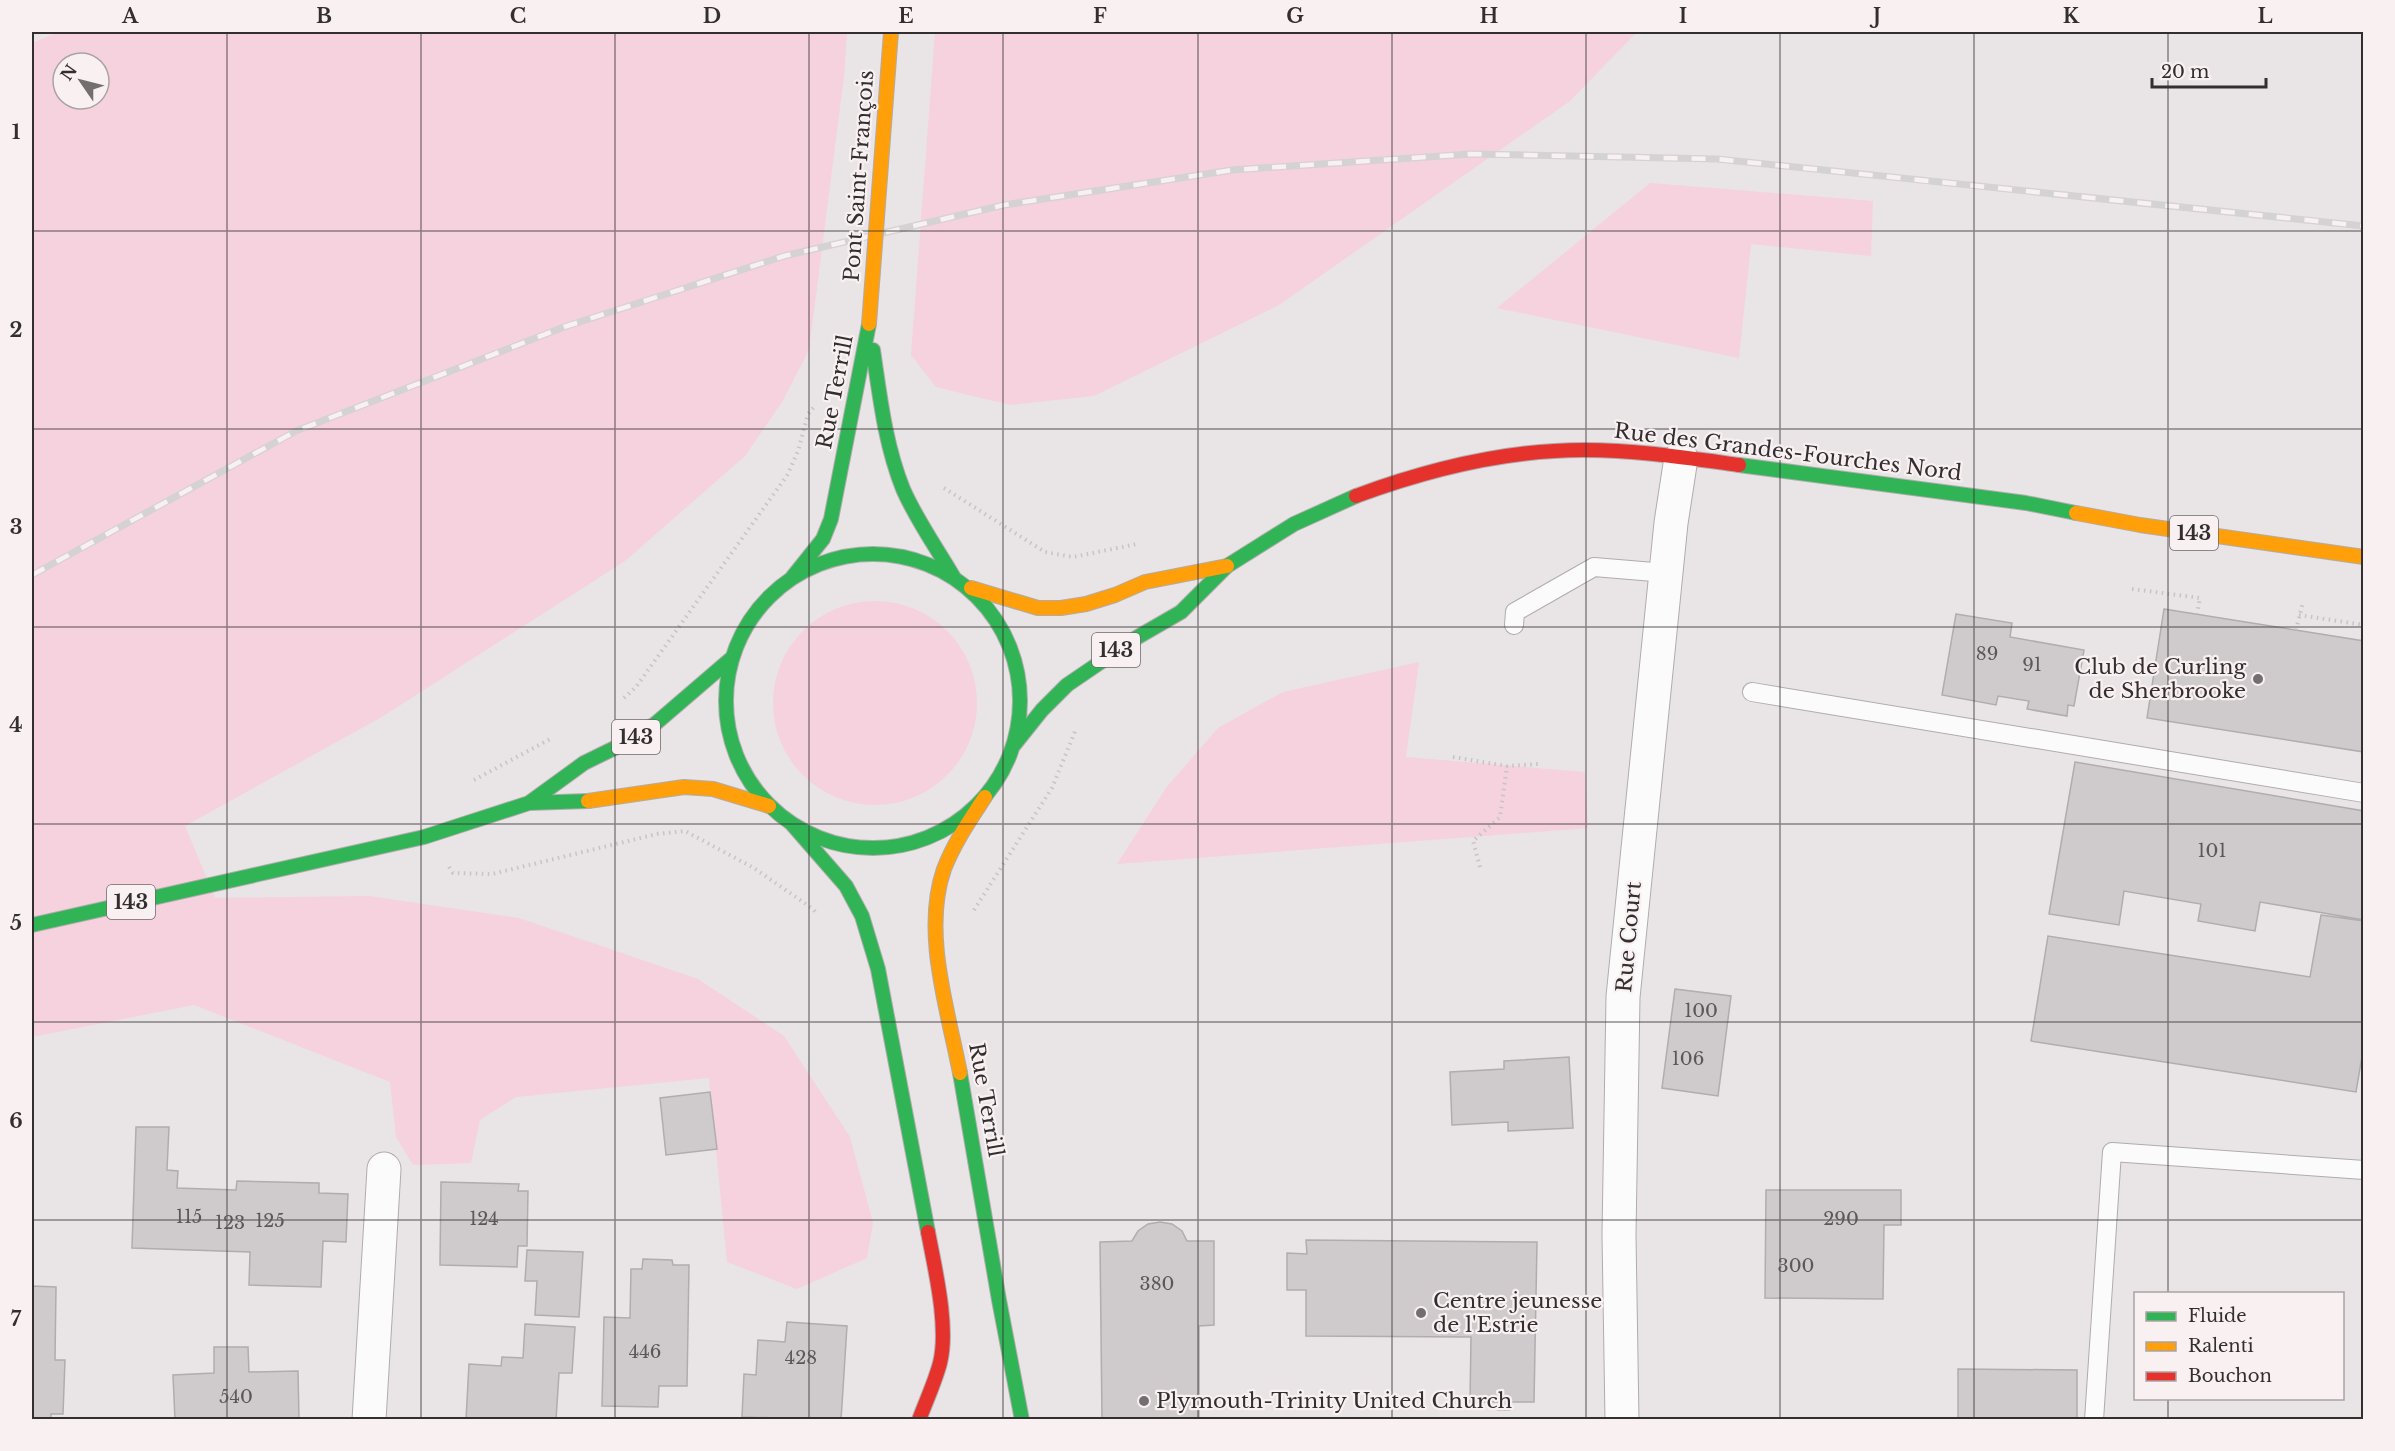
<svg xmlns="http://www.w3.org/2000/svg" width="2395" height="1451" font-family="'Libre Baskerville',serif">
	<rect width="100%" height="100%" fill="#e9e4e6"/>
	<!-- green -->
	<path fill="#f5d2dd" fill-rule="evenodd" d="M59,32h788l-3,44 -35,274 -27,52 -37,54 -120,105 -245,157 -195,108 30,72 154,-2 150,22 179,61 86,57 66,101 23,86 -6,35 -70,31 -70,-27 -18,-184 -193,19 -36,23 -9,43 -58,2 -17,-28 -6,-55 -196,-77 -162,32v-994zM63,63h36v36h-36z
		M935,32h702l-67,69 -291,204 -185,91 -84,9 -74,-18 -25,-32z
		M1650,183l223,18 -2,55 -120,-12 -12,114 -242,-50z
		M773 703a102 102 0 1 1 204 0a102 102 0 1 1-204 0Z
		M1419,662l-13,95 179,15 3,56 -471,36 49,-76 52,-60 65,-36z"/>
	<!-- building -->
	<path fill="#cfcbcc" stroke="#b0adae" stroke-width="1.5" d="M2164,609l200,32v111l-217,-34z
		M1956,614l56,9 -2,14 74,13 -10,56 -6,-1 -1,11 -40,-7 2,-8 -31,-5 -2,9 -54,-10z
		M2075,762l289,49v109l-104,-18 -5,29 -57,-10 3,-17 -77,-13 -5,34 -70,-11z
		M2321,915l43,6v124l-8,47 -325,-51 17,-105 262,41z
		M1675,989l56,7 -13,100 -56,-8z
		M1569,1057l4,71 -65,3v-9l-56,3 -2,-53 54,-3v-8z
		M710,1092l7,57 -51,6 -6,-57z
		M136,1127h33l-2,43 11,1 -1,17 59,2 1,-9 82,2v10l29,1 -2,48 -23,-1 -2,46 -72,-2 1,-33 -118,-4z
		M441,1182l78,2 -1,7h10l-1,55h-9l-1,21 -77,-2z
		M1766,1190h135v35h-17l-1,74 -118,-1z
		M1160,1222l12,2 10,7 5,10h27v84l-15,1v94h-97l-2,-178 32,-1 6,-10 10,-7z
		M1306,1240l231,2 -3,160h-23l-1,8h-12v-8h-28l1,-65 -165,-1v-46h-19v-37l20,1z
		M527,1250l56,2 -4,65 -44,-2 2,-34h-12z
		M643,1259l29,1 1,5h16l-2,121h-28l-1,21 -56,-1 2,-89 26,1 1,-49h11z
		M32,1286l24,1 -1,73h10l-2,54h-12v6h-19z
		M787,1322l60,4 -6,94 -99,-3 2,-43 12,1 2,-35 27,2z
		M525,1324l50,3 -3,46h-13l-3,47h-90l3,-56 32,2 1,-9 21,1z
		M214,1347h34l1,25 49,-1 1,49h-124l-2,-45 41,-2z
		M1958,1369l119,1v50h-119z"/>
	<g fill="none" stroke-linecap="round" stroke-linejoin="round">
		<defs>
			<path id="lane" d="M1514,625l1,-13 79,-45 72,6
				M1752,692l612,101
				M2094,1420l18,-268 252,18"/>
			<path id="street" d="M369,1420l15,-251
				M1622,1420l-3,-185 4,-238 48,-474 10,-65"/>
			<path id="fast" d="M873,350c7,47 12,94 30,139 13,30 33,58 50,87
				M1739,465l287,38 50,10
				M726 701a147 147 0 1 1 294 0a147 147 0 1 1-294 0Z
				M791,579l32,-40 8,-20 38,-195
				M1014,745l28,-35 25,-25 69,-47 45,-26 46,-46 67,-42 62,-28
				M529,803l55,-40 45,-22 26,-17 78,-67
				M791,823l55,63 16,30 16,53 50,263
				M32,925l392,-88 105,-34 59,-2
				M960,1073l39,227 23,120"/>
			<path id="slow" d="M2076,513l64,12 224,32
				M971,588l67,20h23l25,-4 29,-9 30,-13 82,-16
				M588,801l96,-14 29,2 56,17
				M960,1073c-12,-63 -38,-141 -16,-204 10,-26 26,-49 41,-72"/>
			<path id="jam" d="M1356,496c73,-27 149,-46 228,-46 52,0 104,8 155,15
				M919,1420c7,-19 16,-38 21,-57 9,-36 -5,-94 -12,-131"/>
		</defs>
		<!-- lane casing -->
		<use href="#lane" stroke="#b0acad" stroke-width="20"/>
		<!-- street casing -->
		<use href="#street" stroke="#b0acad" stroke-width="35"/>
		<!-- fast casing -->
		<use href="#fast" stroke="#b0acad" stroke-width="16"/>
		<!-- slow casing -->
		<use href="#slow" stroke="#b0acad" stroke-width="16"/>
		<!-- jam casing -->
		<use href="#jam" stroke="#b0acad" stroke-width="16"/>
		<!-- path -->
		<path stroke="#c6c4c5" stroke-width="4" stroke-dasharray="1.5 4.5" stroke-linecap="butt" d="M944,488l101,64 28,5 64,-13
			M2132,589l68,9 -3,16
			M2299,615l65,10
			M2296,630l7,-28
			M624,698l12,-11 152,-213 10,-23 10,-37 7,-8
			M1453,757l54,9 31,-2
			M474,780l78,-42
			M449,867l4,6 39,1 165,-40 28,-3 69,37 59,41 4,5
			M1480,867l-7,-26 27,-24 7,-51
			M974,910l78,-122 24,-59"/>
		<!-- lane -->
		<use href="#lane" stroke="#fcfbfb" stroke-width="18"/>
		<!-- street -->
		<use href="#street" stroke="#fcfbfb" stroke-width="33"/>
		<!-- fast -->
		<use href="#fast" stroke="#30b455" stroke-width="14"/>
		<!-- slow -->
		<use href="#slow" stroke="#ff9f0a" stroke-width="14"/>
		<!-- jam -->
		<use href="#jam" stroke="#e5322d" stroke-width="14"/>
		<defs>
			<path id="rail" d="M32,575l264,-144 268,-104 220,-71 220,-51 228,-35 239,-16 246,5 647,67"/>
		</defs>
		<!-- rail casing -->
		<use href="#rail" stroke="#d4d2d2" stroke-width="7"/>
		<!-- rail -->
		<use href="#rail" stroke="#f9f0f2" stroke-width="4.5" stroke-dasharray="14" stroke-linecap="butt"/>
		<defs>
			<path id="slow-bridge" d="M869,324l22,-292"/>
		</defs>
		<!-- slow-bridge casing -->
		<use href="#slow-bridge" stroke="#b0acad" stroke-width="16" stroke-linecap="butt"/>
		<!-- slow-bridge -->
		<use href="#slow-bridge" stroke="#ff9f0a" stroke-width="14"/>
	</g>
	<!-- grid -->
	<path fill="none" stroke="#332f30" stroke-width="1.5" stroke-opacity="0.55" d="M227,32v1388M421,32v1388M615,32v1388M809,32v1388M1003,32v1388M1198,32v1388M1392,32v1388M1586,32v1388M1780,32v1388M1974,32v1388M2168,32v1262M32,231h2332M32,429h2332M32,627h2332M32,824h2332M32,1022h2332M32,1220h2332M2168,1398v22"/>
	<!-- markers -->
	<g fill="#736e70" stroke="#f9f0f2" stroke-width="2">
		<circle cx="2258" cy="679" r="6"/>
		<circle cx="1421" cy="1313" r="6"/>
		<circle cx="1144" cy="1401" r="6"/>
	</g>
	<g text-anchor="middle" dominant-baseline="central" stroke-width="4.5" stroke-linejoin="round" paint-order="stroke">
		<!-- number labels -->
		<g font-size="18" fill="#5c5859">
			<text x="1987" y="654">89</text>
			<text x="2032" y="665">91</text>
			<text x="2212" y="851">101</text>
			<text x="1701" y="1011">100</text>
			<text x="1688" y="1059">106</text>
			<text x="189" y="1217">115</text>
			<text x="484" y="1219">124</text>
			<text x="1841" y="1219">290</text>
			<text x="270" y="1221">125</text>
			<text x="230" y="1223">123</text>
			<text x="1796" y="1266">300</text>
			<text x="1157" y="1284">380</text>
			<text x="645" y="1352">446</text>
			<text x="801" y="1358">428</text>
			<text x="236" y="1397">540</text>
		</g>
		<!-- shield labels -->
		<g fill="#f9f0f2" stroke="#6e696a" stroke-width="1.5">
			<rect x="2170" y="516" width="48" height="34" rx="4.5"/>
			<rect x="1092" y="633" width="48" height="34" rx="4.5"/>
			<rect x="612" y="720" width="48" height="34" rx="4.5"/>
			<rect x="107" y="885" width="48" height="34" rx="4.5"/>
		</g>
		<g font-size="20" font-weight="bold" fill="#332f30">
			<text x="2194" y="533">143</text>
			<text x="1116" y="650">143</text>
			<text x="636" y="737">143</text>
			<text x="131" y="902">143</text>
		</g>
		<!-- street labels -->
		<g font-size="21" fill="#332f30" stroke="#f9f0f2">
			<text transform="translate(859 176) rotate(-86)">Pont Saint-François</text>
			<text transform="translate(835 392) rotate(-79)">Rue Terrill</text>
			<text transform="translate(1788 452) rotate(7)">Rue des Grandes-Fourches Nord</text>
			<text transform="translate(1629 937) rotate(-85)">Rue Court</text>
			<text transform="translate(986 1100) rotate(80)">Rue Terrill</text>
		</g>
		<!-- poi labels -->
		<g font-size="21" fill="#332f30" stroke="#f9f0f2" text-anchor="start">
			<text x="2246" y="667" text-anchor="end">Club de Curling<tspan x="2246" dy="24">de Sherbrooke</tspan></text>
			<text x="1433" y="1301">Centre jeunesse<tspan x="1433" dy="24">de l'Estrie</tspan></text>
			<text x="1156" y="1401">Plymouth-Trinity United Church</text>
		</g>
	</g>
	<!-- border -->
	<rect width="2395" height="1451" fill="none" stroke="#f9f0f2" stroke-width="66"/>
	<!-- legend -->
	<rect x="2134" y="1292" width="210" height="108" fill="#f9f0f2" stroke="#aaa3a4" stroke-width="1.5"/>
	<rect x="2146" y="1312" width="30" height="9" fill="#30b455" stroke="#aaa3a4" stroke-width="1.5"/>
	<text x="2188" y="1322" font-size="18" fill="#332f30">Fluide</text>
	<rect x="2146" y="1342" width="30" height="9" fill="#ff9f0a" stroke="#aaa3a4" stroke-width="1.5"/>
	<text x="2188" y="1352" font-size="18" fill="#332f30">Ralenti</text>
	<rect x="2146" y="1372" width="30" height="9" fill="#e5322d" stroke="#aaa3a4" stroke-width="1.5"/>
	<text x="2188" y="1382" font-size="18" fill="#332f30">Bouchon</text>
	<!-- north arrow -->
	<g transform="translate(81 81) rotate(305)"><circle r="28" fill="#f9f0f2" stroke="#aaa3a4" stroke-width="1.5"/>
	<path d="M0-4.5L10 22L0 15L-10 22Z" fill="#736e70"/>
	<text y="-9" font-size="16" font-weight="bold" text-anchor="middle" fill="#332f30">N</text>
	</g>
	<!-- scale -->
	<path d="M2152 78v9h114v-9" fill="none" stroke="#332f30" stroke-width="3"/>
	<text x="2161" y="78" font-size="18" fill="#332f30" stroke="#f9f0f2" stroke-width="4.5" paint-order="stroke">20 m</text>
	<rect x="33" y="33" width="2329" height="1385" fill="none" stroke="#332f30" stroke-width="2"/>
	<g font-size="20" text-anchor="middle" font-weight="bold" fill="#332f30">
		<text x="130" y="23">A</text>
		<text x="324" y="23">B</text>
		<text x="518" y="23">C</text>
		<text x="712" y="23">D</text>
		<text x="906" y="23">E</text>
		<text x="1100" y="23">F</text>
		<text x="1295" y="23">G</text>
		<text x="1489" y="23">H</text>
		<text x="1683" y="23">I</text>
		<text x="1877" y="23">J</text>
		<text x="2071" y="23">K</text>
		<text x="2265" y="23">L</text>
		<text x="16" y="139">1</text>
		<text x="16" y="337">2</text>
		<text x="16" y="534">3</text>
		<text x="16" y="732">4</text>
		<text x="16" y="930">5</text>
		<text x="16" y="1128">6</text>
		<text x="16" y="1326">7</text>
	</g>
</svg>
